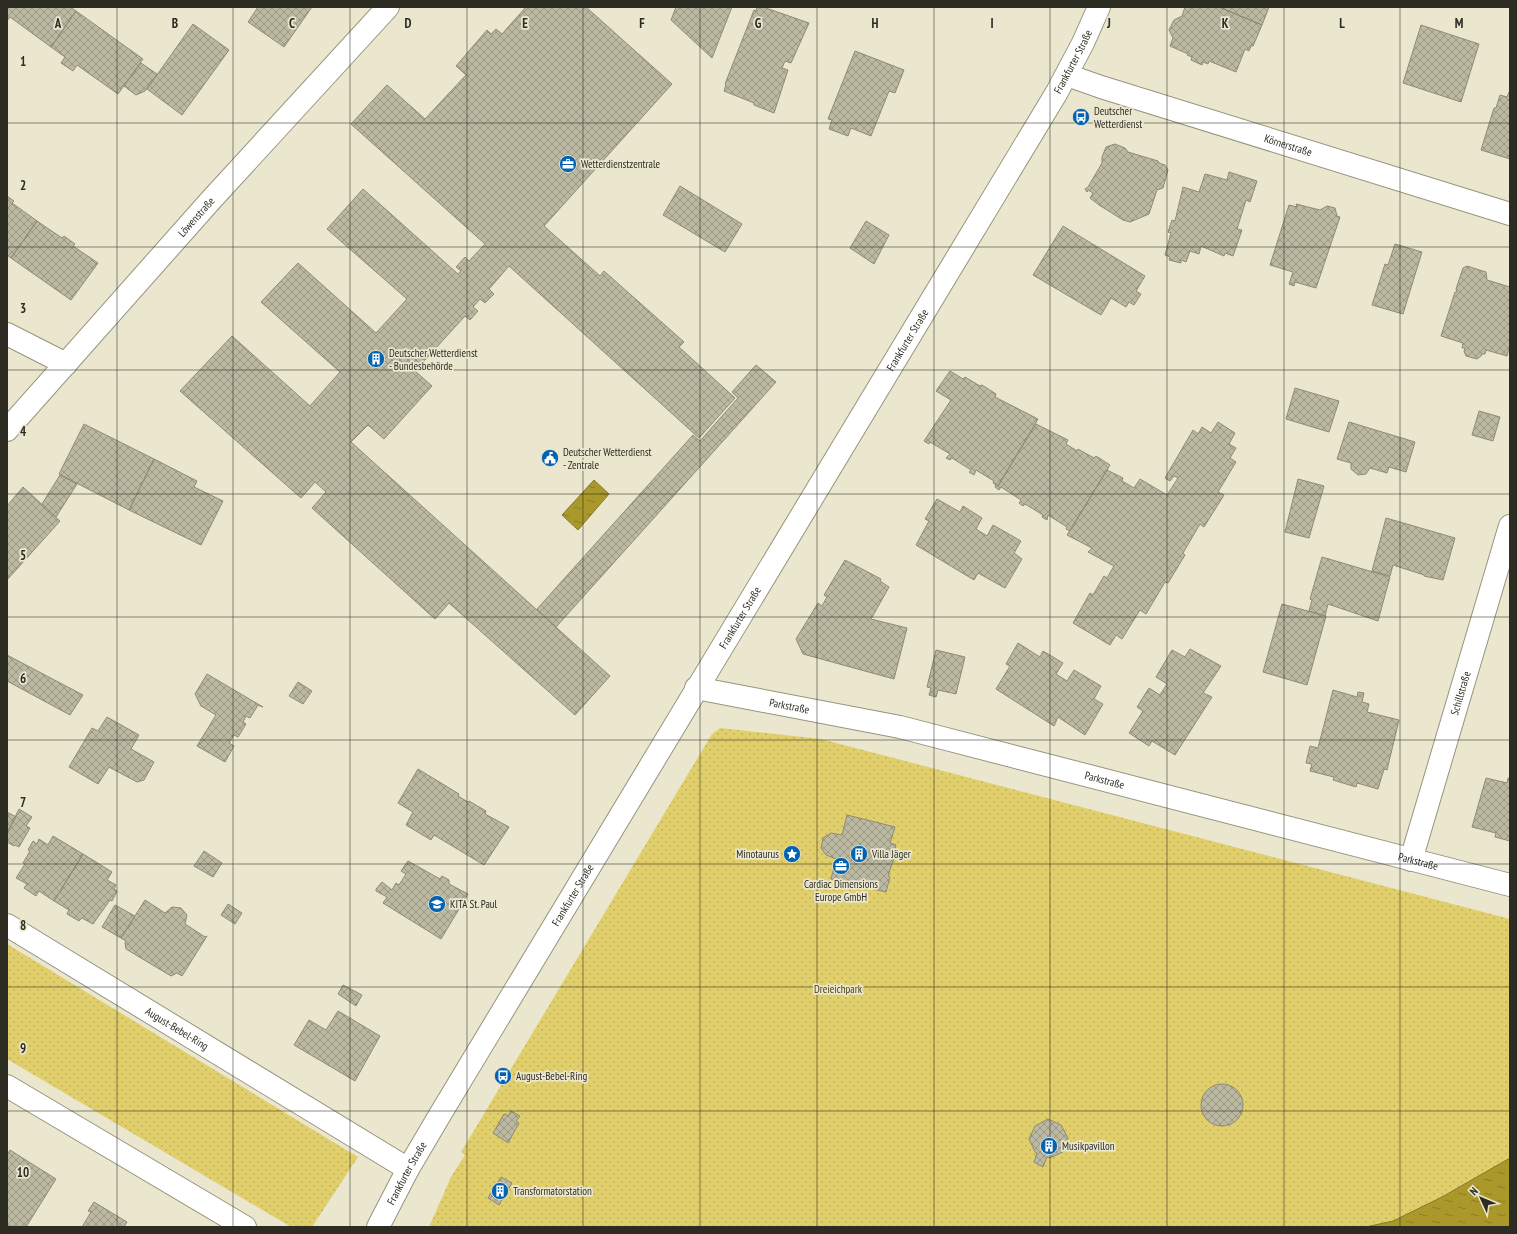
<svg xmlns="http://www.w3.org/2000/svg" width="1517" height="1234" font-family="'PT Sans Narrow',sans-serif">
	<defs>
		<pattern id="grass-dots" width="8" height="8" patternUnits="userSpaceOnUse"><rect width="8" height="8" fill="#e1cf6c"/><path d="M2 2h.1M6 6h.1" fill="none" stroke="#c1b25d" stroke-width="1.8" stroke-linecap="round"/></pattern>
		<pattern id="water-ripples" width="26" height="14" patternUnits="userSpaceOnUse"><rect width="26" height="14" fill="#ab982b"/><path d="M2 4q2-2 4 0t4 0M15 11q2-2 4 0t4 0" fill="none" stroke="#8c7c24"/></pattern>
		<pattern id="building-cross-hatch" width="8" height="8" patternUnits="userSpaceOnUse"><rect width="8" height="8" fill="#bcb9a2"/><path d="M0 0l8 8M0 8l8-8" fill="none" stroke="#999784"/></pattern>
	</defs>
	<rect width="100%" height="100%" fill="#ebe7cf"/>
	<!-- grass -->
	<path fill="url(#grass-dots)" d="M720,728l101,11 689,180v308h-1081l22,-50 14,-22 -4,-3 251,-418z
		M7,944l351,213 -46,70h-21l-284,-168z"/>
	<!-- water -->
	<path fill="url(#water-ripples)" stroke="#857829" d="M594,480l15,14 -31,36 -16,-15z
		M1510,1158v69h-144l27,-6 49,-24z"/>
	<!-- building -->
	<path fill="url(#building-cross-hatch)" stroke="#8e8a74" d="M7,7h63l6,4 -25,36 -41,-30 -3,4z
		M258,7h54l-28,40 -36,-25z
		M526,7h60l86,77 -128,142 56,50 4,-5 80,71 -5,5 56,51 -36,40 -190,-172 -20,23 5,5 -9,9 -5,-4 -7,8 5,4 -8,9 -5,-4 -50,55 17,15 -48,53 -16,-14 -17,17 259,234 -35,39 -126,-112 -14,16 -123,-111 14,-16 -11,-10 -14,16 -121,-107 52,-55 78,70 30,-34 -79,-70 37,-39 78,70 31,-34 -80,-70 36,-40 95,85 3,-3 -5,-4 9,-10 4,4 16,-17 -134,-120 36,-39 38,34 41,-44 -10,-9 31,-36 4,4 5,-5 6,5z
		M676,7h56l-20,51 -41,-38z
		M757,7h6l46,16 -18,40 -6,-2 -3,7 6,2 -14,43 -20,-8v-2l-30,-12 2,-6 -1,-1 29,-74 2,1z
		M1185,7h34l43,18 -9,21h-2l-2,5 -4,-2 -9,23 -27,-11 -1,3 -5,-2 -1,3 -11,-5 1,-3 -5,-2 1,-1 -18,-8 3,-8 -4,-8 5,-10 8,-4z
		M1219,7h50l-7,18z
		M76,11l67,48 -25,35 -41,-29 -4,6 -12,-8 4,-6 -14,-10z
		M193,24l36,26 -47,65 -35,-26z
		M1421,25l58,19 -18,58 -58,-19z
		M855,51l49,19 -9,23 -6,-2 -18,45 -20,-8 -3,8 -19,-7 3,-9 -4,-1z
		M141,63l16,11 -12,17 -9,4 -12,-9z
		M1509,92h1v67l-29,-9 13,-42h2l4,-13 7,2z
		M1115,144l10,4 3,4 30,9 1,2 6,2 3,5 -5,18 -6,2 -8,24 -19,8 -7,-2 -24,-15 -9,-7 3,-5 -5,-3 -1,2 -2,-3 3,-2 14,-24v-6l4,-10z
		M1229,172l28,9 -7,21 -4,-2 -9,29 5,1 -9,26 -8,-3 -1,3 -23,-10 -2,8 -9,-3 -4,11 -5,-2v3l-12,-3 1,-3 -5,-2 6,-22 -3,-1 4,-12 3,1 8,-34 16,5 6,-18 22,6z
		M680,186l62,38 -17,28 -62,-37z
		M7,196l7,5 -2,2 25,18 -26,37 -4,-3z
		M1296,204l24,6 7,-4 8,2 2,8 3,1 -24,71 -21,-6 -1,4 -5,-2 4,-12 -23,-7 19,-60 8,2z
		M37,221l25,17 2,-2 11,8 -2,2 25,17 -27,37 -60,-42z
		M866,221l23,14 -15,29 -24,-16z
		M1063,226l82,50 -9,15 5,3 -7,11 -5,-3 -3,5 -15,-9 -10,17 -68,-40z
		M1395,244l27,8 -19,62 -31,-9 13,-41 3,1z
		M1467,266l19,6 1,8 23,7v58l-3,11 -21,-6 -1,4h-3l-1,2 -4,3 -11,-3 -2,-5 1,-3h-3l1,-5 -22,-7 14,-44h2l-1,-3 7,-21z
		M756,365l20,17 -220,245 -19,-18 156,-174 7,6 38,-43 -6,-6z
		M950,371l13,8 2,-2 15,9 2,-1 14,9 -1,3 43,22 -40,67 -5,-3 1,-2 -18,-11 -2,5 -5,-3 2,-2 -19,-12 -2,2 -4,-2 4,-4 -20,-12 -1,2 -5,-3 27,-41 -15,-9z
		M1295,388l44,13 -10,31 -43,-13z
		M1479,411l21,6 -7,24 -21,-6z
		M1218,422l17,11 -6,11 7,4 -6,10 6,4 -18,30 6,3 -20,32 -4,-3 -17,29 2,2 -17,28 -3,-1 -19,32 -6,-4 -18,29 -6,-4 -6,10 -37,-22 17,-30 3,2 11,-19 3,2 7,-12 -26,-14 4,-4 -25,-13 40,-65 16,8 -1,3 12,7 6,-9 27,16 11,-17 -4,-2 -4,5 -5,-3 28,-48 5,4 4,-7 9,6z
		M1349,422l66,20 -9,30 -17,-5 -2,6 -17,-5 -4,6 -8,1 -7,-6v-6l-14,-4z
		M84,424l70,35 -25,51 -70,-36z
		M1036,424l32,16 -2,4 11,7 1,-2 16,9 2,-2 14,9 -40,66 -4,-2 1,-2 -19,-12 -1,5 -5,-3 1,-2 -18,-11 -2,2 -4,-3 2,-3 -20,-13 -2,3 -4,-3 1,-2 2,1z
		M154,459l43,22 -3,6 29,14 -22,44 -72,-35z
		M60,475l17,9 -21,33 -14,-13z
		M1298,479l26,7 -15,52 -24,-6z
		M23,487l37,34 -53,59v-74z
		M937,499l23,13 3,-6 19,12 -6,11 11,7 6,-11 28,16 -7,12 8,6 -17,29 -27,-15 -4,7 -58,-35 13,-24 -4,-2z
		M1386,518l69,20 -12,42 -19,-4v-1l-31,-10 -3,11 -18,-5z
		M1322,557l68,20 -12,44 -50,-17 -3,12 -16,-5 3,-11 -2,-1z
		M845,560l36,19 -1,2 9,6 -18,32 36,9 -13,51 -91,-25 -7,-15 22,-36 4,3 5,-9 -3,-2z
		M1282,604l44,12 -19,69 -44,-13z
		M1018,643l22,14 3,-6 20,12 -7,11 11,7 7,-11 27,16 -7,13 9,5 -18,31 -27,-18 -4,9 -58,-37 14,-23 -4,-2z
		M1190,649l31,17 -18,27 9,4 -37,58 -23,-14 -3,5 -20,-13 14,-22 -6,-4 12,-19 11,7 7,-11 -11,-7 16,-27 13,7z
		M936,650l29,7 -9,37 -18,-4 -2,7 -7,-2 2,-7 -4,-1z
		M7,655l76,40 -13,20 -63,-34z
		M207,674l56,33 -5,-2 -8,13 -4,-2 -3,6 3,2 -8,13 -4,-2 -5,8 5,3 -9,16 -28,-16 19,-31 -15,-9 -6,-12z
		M298,682l14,9 -9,13 -14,-8z
		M1333,690l24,7 1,-5 6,1 -2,9 7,2 -2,8 32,8 -12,50 -3,-1 -6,20 -21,-6 -1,4 -23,-7 1,-3 -24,-6 2,-7 -6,-1 4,-17 8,2z
		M107,717l32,18 -8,14 23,13 -10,18 -7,2 -28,-15 -11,17 -29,-17 23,-39 6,3z
		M418,769l41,25 -1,2 10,6 1,-1 17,10 -1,3 24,13 -25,38 -50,-30 -3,5 -25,-15 7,-13 -15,-9z
		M1486,778l21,5 1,-5h2v63l-15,-4 1,-4 -24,-6z
		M19,809l13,8 -6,9 4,2 -11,19 -4,-2 -1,1 -7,-4v-9z
		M7,812l9,5 -9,16z
		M847,815l48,12 -5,16 6,2 -2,8 1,2 -7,21 2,1 -4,15 -55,-13 5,-20 -10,-4 -5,-7 2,-10 8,-5 11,2z
		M53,836l30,18 -29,47 -15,-10 -3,5 -12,-8 3,-4 -11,-6 9,-14 -2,-1 7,-12 -2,-1 5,-9 4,3 2,-5 9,6z
		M204,851l18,12 -9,14 -19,-11z
		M83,854l29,18 -5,8 9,5 -2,4 3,2 -5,10 -2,-1 -17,24 -11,-6 -3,3 -12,-7 2,-4 -15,-9z
		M408,861l32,18 2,-3 7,4v4l19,10 -27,45 -58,-36 4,-6 -11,-6v-2l6,-7 10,8 4,-7 3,2 7,-11 -5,-3z
		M145,900l20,13 7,-6 9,1 6,7 -2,9 20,13 2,-1 -25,40 -5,-3 -6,3 -45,-27 -1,-6 1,-2 -5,-3z
		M228,904l14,9 -7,11 -14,-9z
		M115,905l20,11 -14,22 -19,-11z
		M343,985l19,10 -6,11 -18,-12z
		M338,1011l42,25 -25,45 -61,-36 15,-25 17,10z
		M1201 1105a21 21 0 1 1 42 0a21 21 0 1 1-42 0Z
		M511,1111l9,5 -4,5 3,2 -11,20 -15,-10 11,-19 4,2z
		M1048,1119l13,6 7,13 -5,14 -13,6 -3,-1 -4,10 -9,-5 3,-9 -2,-1 -6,-13 6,-13z
		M10,1150l46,29 -30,48 -19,-1v-71z
		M501,1177l11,6 -13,22 -11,-7z
		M94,1202l33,20 -3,5h-42l9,-15 -3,-1z"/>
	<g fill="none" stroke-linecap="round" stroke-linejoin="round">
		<defs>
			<g id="minor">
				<path id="s1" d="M1067,75l34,12 409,127"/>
				<path d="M7,334l59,30"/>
				<path id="s2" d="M7,430l204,-230 177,-193"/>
				<path id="s3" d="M1411,860l99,-334"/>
			</g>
			<g id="tertiary">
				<path id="s4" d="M696,688l204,39 610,158"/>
				<path id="s5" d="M7,925l401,244"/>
				<path d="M7,1086l238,141"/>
			</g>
			<g id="secondary">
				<path id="s6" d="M378,1227l30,-58 33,-56 616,-1021 26,-49 16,-36"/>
			</g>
		</defs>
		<!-- minor casing -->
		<use href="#minor" stroke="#97937d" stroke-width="24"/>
		<!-- tertiary casing -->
		<use href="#tertiary" stroke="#97937d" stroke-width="24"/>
		<!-- secondary casing -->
		<use href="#secondary" stroke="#97937d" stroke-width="24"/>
		<!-- minor -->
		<use href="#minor" stroke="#fff" stroke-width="22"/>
		<!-- tertiary -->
		<use href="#tertiary" stroke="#fff" stroke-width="22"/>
		<!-- secondary -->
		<use href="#secondary" stroke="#fff" stroke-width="22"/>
	</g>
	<!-- grid -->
	<path fill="none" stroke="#2d2c23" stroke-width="1" stroke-opacity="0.55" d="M117,7v1220M233,7v1220M350,7v1220M467,7v1220M583,7v1220M700,7v1220M817,7v1220M934,7v1220M1050,7v1220M1167,7v1220M1284,7v1220M1400,7v1220M7,123h1503M7,247h1503M7,370h1503M7,494h1503M7,617h1503M7,740h1503M7,864h1503M7,987h1503M7,1111h1503"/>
	<!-- icons -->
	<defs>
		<symbol id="bus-disc" viewBox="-11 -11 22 22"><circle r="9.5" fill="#0363b0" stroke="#ebe7cf"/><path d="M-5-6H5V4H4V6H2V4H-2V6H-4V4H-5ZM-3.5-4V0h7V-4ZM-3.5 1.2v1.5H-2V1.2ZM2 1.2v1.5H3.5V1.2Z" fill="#fff"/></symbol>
		<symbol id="office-disc" viewBox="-11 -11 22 22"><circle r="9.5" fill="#0363b0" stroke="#ebe7cf"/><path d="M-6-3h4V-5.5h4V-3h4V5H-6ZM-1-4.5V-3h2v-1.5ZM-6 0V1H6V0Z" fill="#fff"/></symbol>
		<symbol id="building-disc" viewBox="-11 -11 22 22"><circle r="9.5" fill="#0363b0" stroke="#ebe7cf"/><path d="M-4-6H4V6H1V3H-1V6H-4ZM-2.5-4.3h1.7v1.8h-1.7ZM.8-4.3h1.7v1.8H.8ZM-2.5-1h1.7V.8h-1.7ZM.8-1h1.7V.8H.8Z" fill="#fff"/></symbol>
		<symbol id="civic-disc" viewBox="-11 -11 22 22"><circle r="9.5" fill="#0363b0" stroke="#ebe7cf"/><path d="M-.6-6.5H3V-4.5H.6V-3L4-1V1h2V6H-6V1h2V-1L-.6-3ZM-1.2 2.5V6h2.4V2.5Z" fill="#fff"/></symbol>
		<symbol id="sight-disc" viewBox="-11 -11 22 22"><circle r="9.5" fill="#0363b0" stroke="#ebe7cf"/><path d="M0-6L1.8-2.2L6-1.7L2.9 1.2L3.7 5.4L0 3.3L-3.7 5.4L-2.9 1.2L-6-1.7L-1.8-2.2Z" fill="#fff"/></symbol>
		<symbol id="school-disc" viewBox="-11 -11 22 22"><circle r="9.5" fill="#0363b0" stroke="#ebe7cf"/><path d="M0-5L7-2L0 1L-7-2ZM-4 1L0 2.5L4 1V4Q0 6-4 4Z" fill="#fff"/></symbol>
	</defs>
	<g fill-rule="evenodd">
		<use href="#bus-disc" x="1071" y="107" width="20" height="20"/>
		<use href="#office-disc" x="558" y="154" width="20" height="20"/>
		<use href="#building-disc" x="366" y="349" width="20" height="20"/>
		<use href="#civic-disc" x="540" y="448" width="20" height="20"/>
		<use href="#sight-disc" x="782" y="844" width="20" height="20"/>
		<use href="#building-disc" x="849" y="844" width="20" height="20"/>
		<use href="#office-disc" x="831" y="856" width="20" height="20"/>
		<use href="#school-disc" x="427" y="894" width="20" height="20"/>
		<use href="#bus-disc" x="493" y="1066" width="20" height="20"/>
		<use href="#building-disc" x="1039" y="1136" width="20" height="20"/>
		<use href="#building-disc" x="490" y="1181" width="20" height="20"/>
	</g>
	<g text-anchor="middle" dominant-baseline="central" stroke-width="3.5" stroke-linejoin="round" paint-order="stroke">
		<!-- street labels -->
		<g font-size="11" fill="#2d2c23" stroke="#ebe7cf">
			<text stroke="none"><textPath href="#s6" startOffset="1357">Frankfurter Straße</textPath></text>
			<text stroke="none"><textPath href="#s1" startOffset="232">Körnerstraße</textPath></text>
			<text stroke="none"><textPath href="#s2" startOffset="285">Löwenstraße</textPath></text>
			<text stroke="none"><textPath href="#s6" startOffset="1033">Frankfurter Straße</textPath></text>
			<text stroke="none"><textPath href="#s6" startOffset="709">Frankfurter Straße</textPath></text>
			<text stroke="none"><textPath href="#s3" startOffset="174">Schillstraße</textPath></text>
			<text stroke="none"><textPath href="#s4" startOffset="95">Parkstraße</textPath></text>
			<text stroke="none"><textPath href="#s4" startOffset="419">Parkstraße</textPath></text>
			<text stroke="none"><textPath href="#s4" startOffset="743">Parkstraße</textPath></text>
			<text stroke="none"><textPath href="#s6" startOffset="385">Frankfurter Straße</textPath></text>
			<text stroke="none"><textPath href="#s5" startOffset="199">August-Bebel-Ring</textPath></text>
			<text stroke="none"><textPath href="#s6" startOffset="61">Frankfurter Straße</textPath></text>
		</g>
		<!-- poi labels -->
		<g font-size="11" fill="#2d2c23" stroke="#ebe7cf" text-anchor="start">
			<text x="1094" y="111">Deutscher<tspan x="1094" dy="13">Wetterdienst</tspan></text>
			<text x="581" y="164">Wetterdienstzentrale</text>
			<text x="389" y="353">Deutscher Wetterdienst<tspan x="389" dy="13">- Bundesbehörde</tspan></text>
			<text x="563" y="452">Deutscher Wetterdienst<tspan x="563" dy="13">- Zentrale</tspan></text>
			<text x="779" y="854" text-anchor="end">Minotaurus</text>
			<text x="872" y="854">Villa Jäger</text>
			<text x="841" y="884" text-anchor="middle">Cardiac Dimensions<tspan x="841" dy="13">Europe GmbH</tspan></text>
			<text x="450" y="904">KITA St. Paul</text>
			<text x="516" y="1076">August-Bebel-Ring</text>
			<text x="1062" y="1146">Musikpavillon</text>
			<text x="513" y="1191">Transformatorstation</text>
		</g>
		<!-- park labels -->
		<g font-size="11" fill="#463f13" stroke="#ebe7cf">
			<text x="838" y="989">Dreieichpark</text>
		</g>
	</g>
	<g font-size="13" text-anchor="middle" font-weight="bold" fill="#2d2c23" stroke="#ebe7cf" stroke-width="3.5" stroke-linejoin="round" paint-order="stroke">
		<text x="58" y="28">A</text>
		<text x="175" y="28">B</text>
		<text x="292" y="28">C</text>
		<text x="408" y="28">D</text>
		<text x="525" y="28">E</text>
		<text x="642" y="28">F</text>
		<text x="758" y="28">G</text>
		<text x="875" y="28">H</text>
		<text x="992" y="28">I</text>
		<text x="1109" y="28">J</text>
		<text x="1225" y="28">K</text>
		<text x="1342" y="28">L</text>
		<text x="1459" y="28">M</text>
		<text x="23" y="66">1</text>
		<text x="23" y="190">2</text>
		<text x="23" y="313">3</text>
		<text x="23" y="436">4</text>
		<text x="23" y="560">5</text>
		<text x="23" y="683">6</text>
		<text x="23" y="807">7</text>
		<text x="23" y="930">8</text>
		<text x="23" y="1053">9</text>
		<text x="23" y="1177">10</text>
	</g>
	<!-- border -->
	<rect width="1517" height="1234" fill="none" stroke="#2d2c23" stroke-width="16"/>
	<!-- north arrow -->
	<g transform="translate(1481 1198) rotate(314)" stroke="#ebe7cf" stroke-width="3" paint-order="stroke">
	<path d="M0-3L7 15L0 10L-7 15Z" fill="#2d2c23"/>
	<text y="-6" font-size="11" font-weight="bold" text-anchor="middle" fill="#2d2c23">N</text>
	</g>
</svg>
